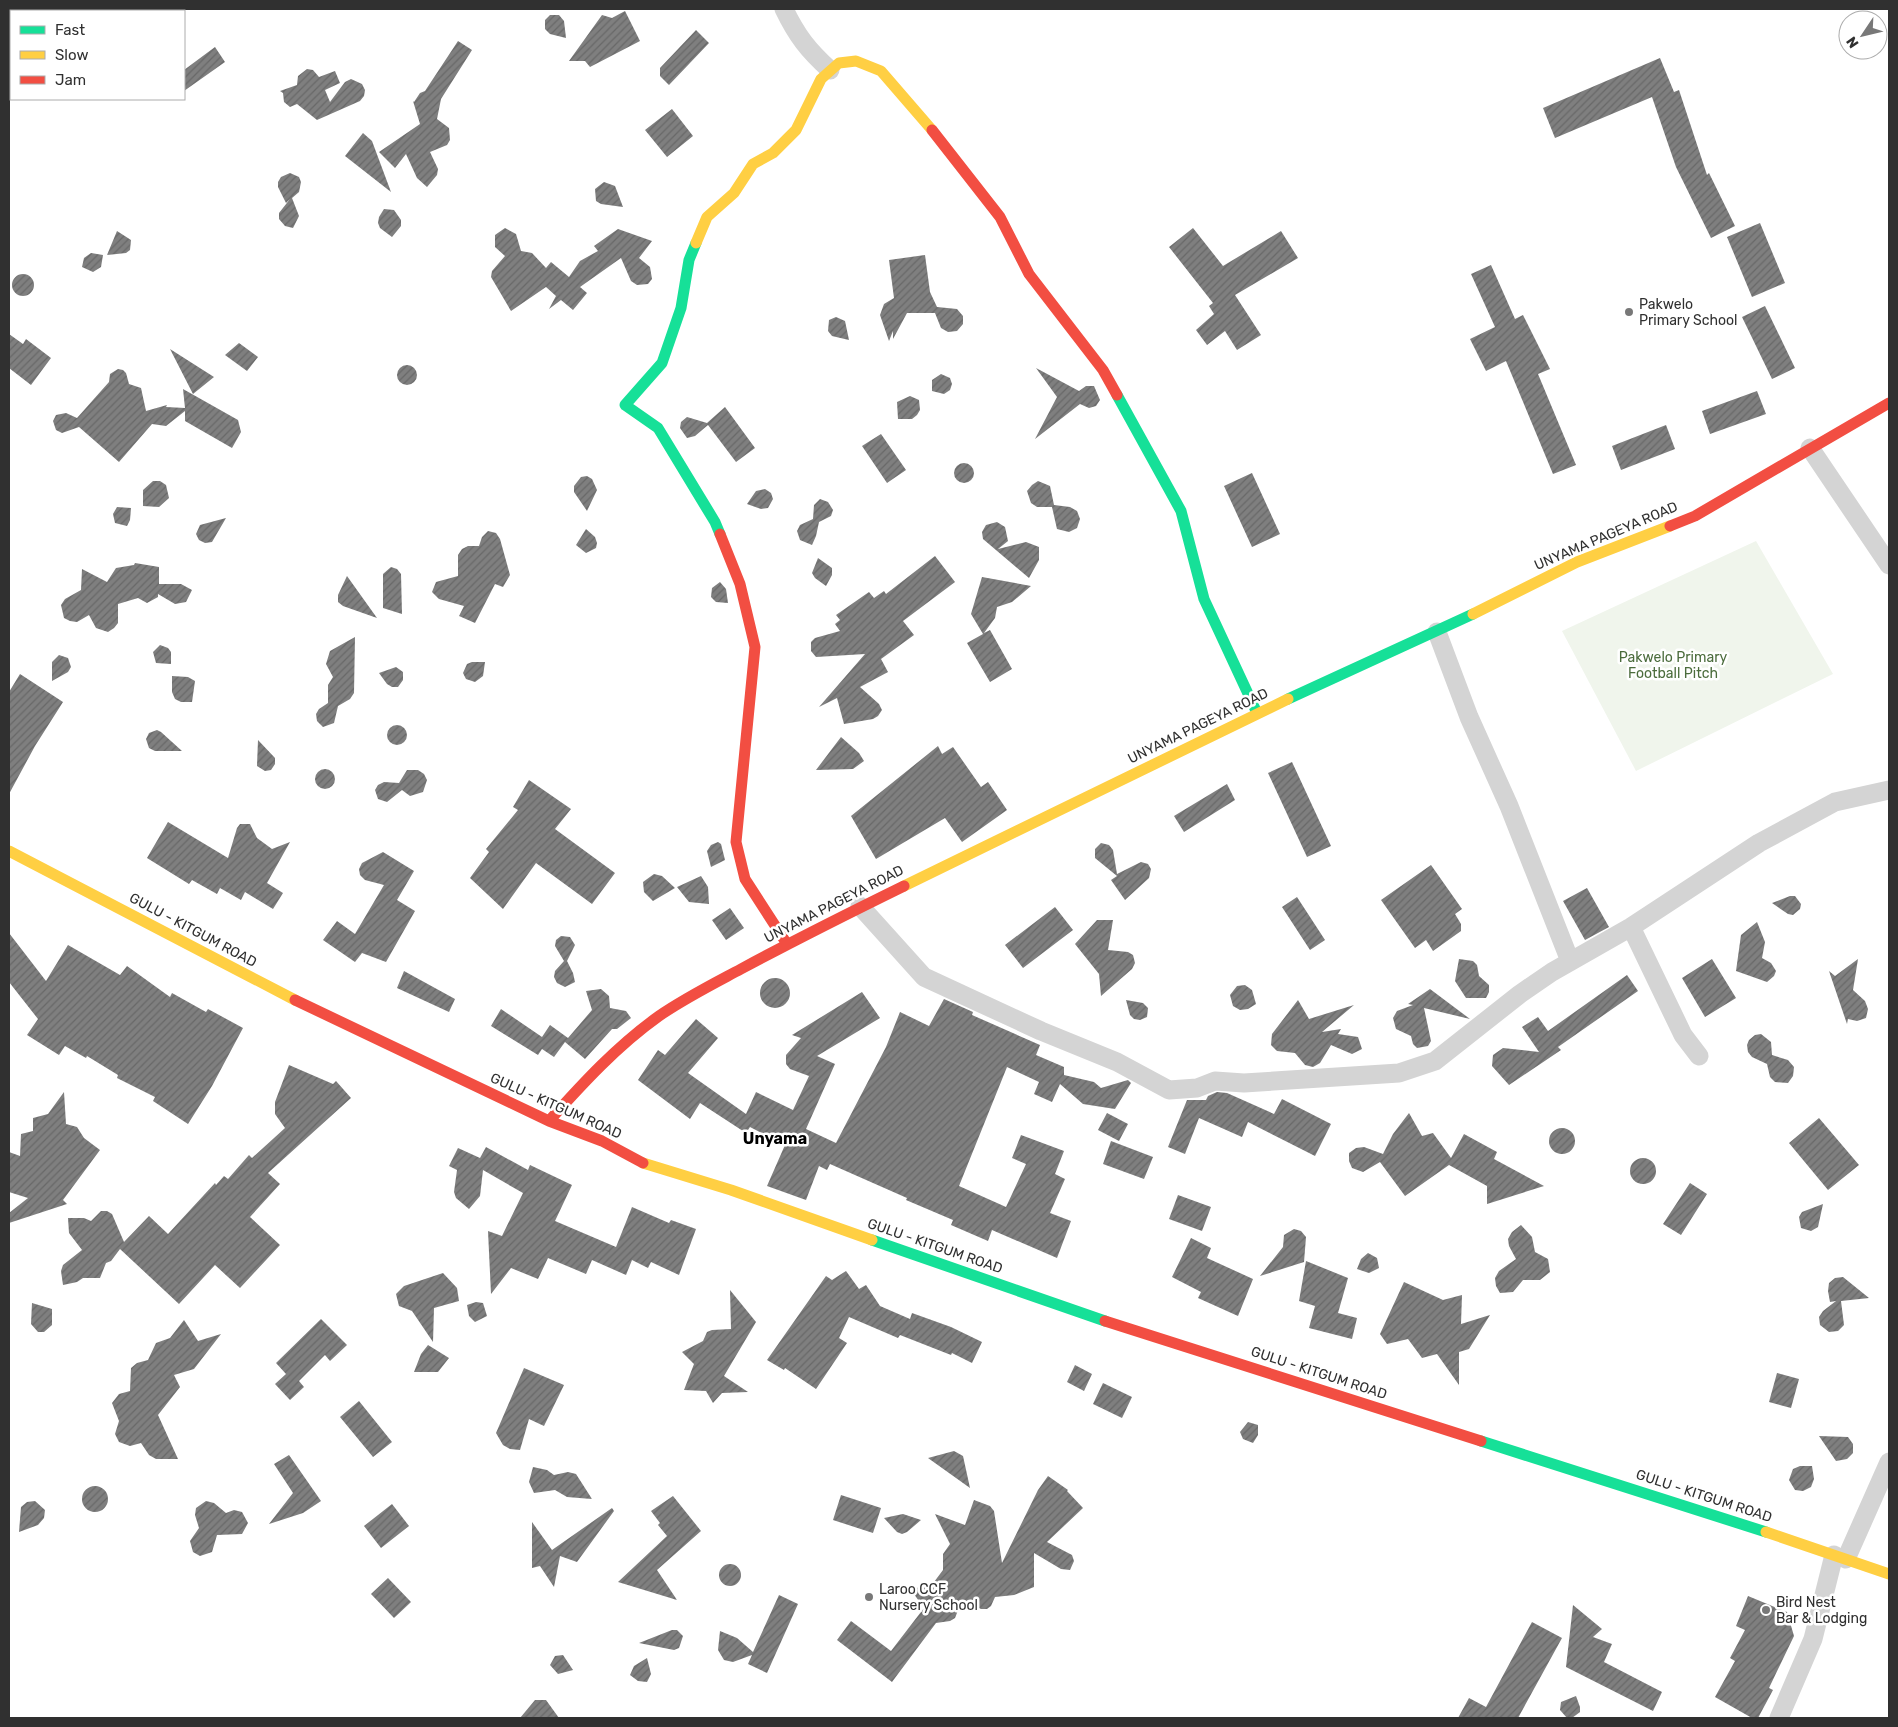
<svg xmlns="http://www.w3.org/2000/svg" width="1898" height="1727" font-family="Rubik,sans-serif">
	<defs>
		<pattern id="building-hatch" width="6" height="6" patternUnits="userSpaceOnUse" patternTransform="scale(1.25)"><rect width="6" height="6" fill="#7f7f7f"/><path d="M-1 1l2-2M0 6l6-6M5 7l2-2" fill="none" stroke="#686868"/></pattern>
	</defs>
	<rect width="100%" height="100%" fill="#fff"/>
	<!-- green -->
	<path fill="#f0f5ec" d="M1756,541l77,133 -197,97 -74,-140z"/>
	<!-- building -->
	<path fill="url(#building-hatch)" d="M625,11l15,30 -50,26 -5,-6h-16l33,-46 10,3z
		M550,15h9l5,6 2,17 -16,-4 -5,-5v-9z
		M696,30l13,13 -40,42 -9,-9v-8z
		M458,41l14,9 -31,49 -4,20 12,9 1,12 -3,5 -17,7 8,17 -1,6 -10,12 -10,-9 -11,-24 -11,14 -16,-16 41,-28 -7,-23 1,1 6,-9 5,-2z
		M215,47l10,15 -41,29v-21z
		M1660,58l14,34 5,-2 28,85 2,-2 26,53 -24,12 -35,-71 -24,-70 -97,41 -12,-30z
		M307,69l6,1 6,7 16,-6 5,12 -15,7 5,12 15,-20 6,-3 11,5 3,6 -1,6 -4,5 -43,19 -20,-16 -7,3 -6,-5 -1,-9 -3,-2 17,-6 1,-9z
		M672,109l21,27 -26,21 -22,-27z
		M363,133l9,8 19,51 -46,-36z
		M290,173l9,4 2,5 -2,10 -7,6 7,18 -6,12 -8,-2 -6,-7v-6l11,-14 -4,4 -8,-16v-5l3,-5z
		M604,182l11,4 8,21 -22,-3 -5,-3 -1,-12z
		M384,209l10,1 7,10v6l-9,11 -12,-9 -2,-5 1,-6z
		M1760,223l25,60 -33,14 -25,-60z
		M505,228l11,6 5,17 11,2 14,15 5,-6 18,15 11,-16 18,-10 -4,-5 24,-17 34,12 -13,17 11,9 2,12 -4,5 -11,1 -6,-4 -10,-23 -41,29 7,6 -14,17 -12,-10 -12,9 7,-13 -10,-9 -35,24 -20,-34 1,-6 13,-15 -10,-9v-12z
		M1193,228l30,38 58,-35 17,27 -63,37 26,40 -24,15 -12,-19 -18,14 -11,-15 18,-16 -5,-8 4,-3 -44,-56z
		M117,231l14,9 -1,10 -4,3 -19,2z
		M91,253l12,2 -2,12 -8,5 -11,-5 2,-9z
		M925,255l5,37 7,15 20,2 6,7v8l-6,7 -9,1 -7,-4 -6,-15h-28l-14,26v-8l-4,10 -9,-26 4,-11 10,-6 -5,-38z
		M1491,265l24,54 8,-4 27,54 -12,5 38,91 -23,9 -47,-113 -20,10 -16,-32 25,-12 -24,-53z
		M12 285a11 11 0 1 1 22 0a11 11 0 1 1-22 0Z
		M1765,306l30,62 -23,11 -30,-62z
		M836,317l9,4 4,19 -17,-4 -4,-5 1,-11z
		M9,334l14,10 3,-5 25,19 -20,27 -22,-17z
		M239,343l19,14 -11,14 -22,-16z
		M170,349l44,28 -21,17z
		M397 375a10 10 0 1 1 20 0a10 10 0 1 1-20 0Z
		M1036,368l43,23 7,-5h8l6,14 -4,6 -7,2 -9,-4 -45,35 22,-42z
		M118,369l5,1 3,3 3,11 12,4 5,23 21,-6 -1,2 19,1 -2,-19 55,31 3,12 -9,16 -47,-27v-10l-19,15 -14,-2 -33,38 -40,-35 -17,6 -6,-3 -3,-9 3,-6 10,-2 11,5 32,-36 1,-8z
		M941,374l9,4 2,6 -2,6 -6,4 -12,-3v-11z
		M1757,391l9,23 -56,20 -8,-23z
		M910,396l9,4 1,10 -3,5 -5,4h-14l-1,-17z
		M725,407l30,41 -19,14 -28,-37 -13,11 -8,2 -7,-10 1,-6 6,-5 20,6z
		M1666,425l9,24 -54,21 -9,-24z
		M881,434l25,36 -19,13 -25,-37z
		M954 473a10 10 0 1 1 20 0a10 10 0 1 1-20 0Z
		M1252,473l28,61 -28,13 -28,-61z
		M587,476l5,3 5,11 -10,21 -13,-19v-6l7,-9z
		M153,481h7l6,4 3,13 -10,9 -16,-1v-16z
		M1038,481l12,5 4,19 16,2 7,4 3,8 -3,9 -8,4 -12,-3 -5,-22h-15l-6,-4 -4,-12 5,-6z
		M765,489l6,4 2,6 -5,9 -7,1 -14,-5 9,-13z
		M820,499l8,3 5,8 -2,6 -12,6 -3,14 -4,9 -12,-5 -3,-9 3,-6 13,-6 1,-14z
		M117,507l14,1 -1,12 -3,6 -12,-3 -2,-9z
		M226,518l-14,24 -7,1 -6,-3 -3,-6 4,-9z
		M997,522l8,5 3,14 -10,8 28,-7 13,5v13l-10,18 -46,-39 -1,-7 4,-7z
		M586,529l9,8 2,6 -1,5 -10,5 -10,-8z
		M488,531l8,2 4,6 10,36 -7,12 -8,-3 -20,39 -16,-7 5,-10 -25,-7 -7,-7 4,-10 22,-6v-21l4,-6 6,-3h11l3,-9z
		M935,556l20,26 -52,39 11,14 -33,24 7,13 -28,15 19,17 3,6 -4,6 -5,3 -29,5 -7,-26 -18,9 46,-53 -49,3 -5,-6v-9l4,-4 25,-7 -5,-7 5,-4 -4,-5 33,-23 5,6 10,-7 2,3z
		M818,558l14,10v7l-6,11 -11,-8 -3,-5z
		M135,563l24,4v17h22l11,6 -6,12 -11,2 -17,-10v3l-11,6 -9,-5 -20,6v19l-4,5 -6,4 -12,-4 -7,-13 -12,7 -7,-1 -6,-3 -3,-13 4,-6 16,-9 1,-21 25,13 9,-14 18,-3z
		M391,567l6,2 4,5 1,40 -19,-6v-34z
		M347,576l30,42 -34,-12 -5,-4v-7z
		M982,577l49,9 -19,16 -15,5 -2,11 -11,15 6,-3 22,39 -22,13 -23,-39 16,-9 -12,-20z
		M720,582l6,7 2,14 -12,-1 -5,-5 1,-9z
		M355,637l-1,56 -4,6 -12,7 -4,17 -11,4 -6,-6 -1,-7 3,-5 9,-6v-18l5,-8 -7,-13 4,-13z
		M160,645l8,3 3,4v12l-15,-1 -3,-11z
		M59,655l9,3 3,9 -3,5 -16,9v-19z
		M472,662h13l-2,14 -8,6 -9,-3 -3,-6 4,-9z
		M396,667l7,5v8l-5,7h-6l-5,-3 -8,-11z
		M20,674l43,28 -28,44 -26,48v-102z
		M172,676l16,1 7,4 -3,21h-11l-6,-3 -3,-7z
		M387 735a10 10 0 1 1 20 0a10 10 0 1 1-20 0Z
		M157,730l4,2 21,19h-27l-6,-3 -3,-9 3,-6z
		M841,737l18,16 5,8 -11,8 -37,1z
		M258,740l17,18v6l-4,6 -6,1 -8,-5z
		M938,746l4,8 11,-7 28,40 7,-5 19,28 -45,32 -17,-24 -69,41 -25,-43z
		M1292,762l39,84 -24,11 -39,-84z
		M315 779a10 10 0 1 1 20 0a10 10 0 1 1-20 0Z
		M407,770h11l6,4 3,6 -4,12 -13,4 -8,-6 -15,12 -9,-3 -3,-9 3,-5 6,-3 15,1z
		M529,780l42,29 -16,20 60,44 -23,31 -56,-41 -33,46 -33,-31 19,-26 -3,-3 32,-39 -5,-3z
		M1227,784l8,16 -51,32 -10,-16z
		M168,822l60,36 9,-30 3,-4h10l7,14 15,11 18,-7 -23,41 16,10 -10,16 -28,-17 -4,8 -21,-12 -3,6 -25,-14 -3,4 -42,-26z
		M718,842l3,2 4,16 -14,7 -4,-16 4,-6z
		M1101,843l8,2 4,5 4,24 24,-12 7,2 3,5 -2,9 -24,22 -14,-20 6,-4 -22,-18v-9z
		M383,852l31,19 -17,29 18,11 -29,51 -24,-9 -7,9 -32,-22 14,-19 18,13 29,-49 -19,-5 -5,-5 -1,-6 3,-6z
		M1431,865l31,44 -7,5 6,10v7l-28,20 -7,-11 -11,8 -34,-48z
		M654,874l8,2 13,12 -22,13 -9,-9 -1,-10z
		M701,876l7,11 1,17 -20,-2 -12,-15z
		M1587,888l22,39 -24,13 -22,-39z
		M1790,896h5l6,8 -1,5 -7,6 -5,-1 -16,-11z
		M1297,897l28,43 -15,10 -28,-43z
		M1055,907l18,23 -50,38 -18,-23z
		M730,908l14,20 -18,12 -14,-20z
		M1097,920h16l-5,30 20,2 5,3 2,8 -3,6 -31,27 -2,-22 -24,-30z
		M1757,922l8,20 -3,16 9,5 5,8 -2,5 -7,6 -31,-11 5,-36z
		M9,933l37,48 22,-36 52,30 7,-9 43,31 2,-4 34,19 2,-3 35,19 -31,58 -24,38 -35,-23 2,-4 -38,-19 1,-3 -31,-19 -1,2 -21,-12 -6,9 -32,-20 11,-16 -29,-37z
		M561,936l9,1 5,8 -8,16 6,12 2,9 -10,5 -8,-4 -3,-6 1,-6 9,-10 -9,-15 1,-6z
		M1459,959l14,2 4,4 2,11 10,9v7l-3,6h-20l-11,-17z
		M1712,959l24,39 -31,19 -23,-39z
		M1858,959l-5,31 12,11 3,8 -2,9 -9,3 -9,-2 -1,5 -18,-53 6,5z
		M404,971l51,28 -6,13 -52,-24z
		M1627,975l11,16 -80,56 3,3 -52,35 -17,-19 1,-11 10,-7 36,4 -17,-25 16,-10 10,14z
		M760 993a15 15 0 1 1 30 0a15 15 0 1 1-30 0Z
		M1245,985l7,5 4,14 -8,5 -8,1 -7,-4 -3,-11 7,-9z
		M601,989l8,7 1,12 16,3 5,7 -14,11h-5l-27,30 -20,-17 -11,15 -12,-8 -4,6 -47,-29 10,-17 41,28 8,-12 18,13 24,-28 -6,-19z
		M1430,989l40,30 -46,-11 7,33 -3,5 -11,2 -4,-4 -2,-8 -15,-7 -3,-11 4,-7 16,-6 -5,-1z
		M862,992l18,26 -63,38 18,8 -29,65 30,14 50,-96 14,-35 29,14 15,-27 29,13 -1,3 68,30 -4,10 28,12v8l30,7 7,6 27,-8 3,3 -16,26 -32,-5 -23,-20 -8,18 -18,-8 5,-12 -32,-15 -48,119 47,21 20,-43 -14,-6 9,-23 43,16 -9,23 10,5 -15,34 21,8 -14,37 -65,-28 -4,11 -37,-16 2,-5 -47,-20 1,-2 -77,-34 -3,6 -8,-4 -13,34 -39,-14 18,-41 -35,-18 -4,6 -46,-30 -10,16 -52,-39 20,-30 7,5 31,-36 22,19 -30,35 58,41 10,-22 37,18 16,-34 -19,-7 -4,-5v-9l15,-17 -9,-3z
		M1126,1000l17,3 5,5 -1,9 -7,3 -6,-1 -4,-4z
		M1298,1000l11,19 45,-14 -32,27 19,-3 -3,5 20,3 4,12 -10,5 -21,-9 -11,18 -7,4 -8,-2 -10,-12 -18,-2 -6,-6 1,-11z
		M1761,1034l10,8 1,13 16,5 6,7 -1,9 -5,7 -13,-1 -5,-5 -3,-13 -15,-7 -4,-5 -1,-7 2,-5 6,-5z
		M289,1065l44,19 3,-3 15,17 -83,75 12,11 -30,33 30,28 -40,43 -25,-23 -36,39 -59,-55 -9,12 -5,2 -6,15h-17l-6,4 -14,3 -2,-14 2,-6 19,-15 -13,-17 -1,-15h16l7,3 10,-10h6l5,3 12,28 25,-26 19,18 47,-51 1,2 8,-9 4,3 21,-24 3,3 33,-30 -10,-14v-12z
		M64,1092l2,32 11,3 7,11 16,12 -37,50 4,4 -58,19v-10l19,-15 -19,-6v-40l11,4 1,-22 12,-3v-13l15,-4z
		M1217,1092l10,1 47,21 8,-15 49,25 -16,32 -67,-34 -6,15 -43,-19 -14,36 -17,-7 19,-47h19l2,-4z
		M1107,1113l21,11 -9,17 -21,-11z
		M1409,1113l13,23 11,-3 18,25 13,-24 33,18 -3,7 50,27 -57,18v-18l-38,-21 -44,31 -25,-34 -17,10 -11,-4 -3,-7v-8l7,-5 8,-1 19,7 10,-20z
		M1819,1118l40,47 -31,25 -39,-47z
		M1549 1141a13 13 0 1 1 26 0a13 13 0 1 1-26 0Z
		M1111,1141l42,16 -9,22 -41,-15z
		M486,1147l42,23 2,-5 42,20 -17,36 61,26 16,-40 37,16 2,-3 25,9 -17,46 -28,-13 -3,6 -16,-8 -6,15 -34,-15 -6,14 -38,-16 -10,21 -27,-11 -20,26 -3,-63 14,5 21,-43 -40,-23 -3,26 -11,13 -13,-11 -2,-6 3,-22 -8,-4 9,-18 22,10z
		M1630 1171a13 13 0 1 1 26 0a13 13 0 1 1-26 0Z
		M1690,1183l17,11 -26,41 -18,-11z
		M1178,1195l33,12 -9,24 -33,-12z
		M1823,1204l-5,23 -7,4 -10,-3 -2,-11 3,-5z
		M1521,1225l11,12 3,15 13,7 2,13 -10,8h-17l-10,12 -13,1 -4,-7 -1,-8 4,-7 17,-12 -7,-13 -1,-7 4,-7z
		M1294,1229l7,2 5,6 -2,25 -44,14 23,-29 1,-12z
		M1191,1238l20,10 -4,10 46,21 -15,37 -40,-18 3,-6 -29,-15z
		M1368,1253l9,5 2,10 -10,5 -12,-4 4,-10z
		M1306,1261l42,17 -10,35 19,5 -5,21 -43,-11 6,-22 -16,-5z
		M846,1271l13,18 7,-4 14,21 30,13 2,-6 39,14 31,15 -10,21 -20,-10 -1,2 -51,-20 -2,3 -49,-21 -10,21 8,5 -31,46 -31,-21 -1,2 -17,-10 59,-84 6,4z
		M443,1273l14,15 2,13 -25,7 -1,34 -21,-31 -13,-5 -3,-12 8,-8z
		M1843,1277l26,21 -28,3 3,24 -6,6 -9,1 -9,-7 -1,-8 4,-6 13,-10 -6,1 -2,-11 1,-8 6,-5z
		M1404,1282l39,18 19,-5 -1,29 29,-9 -21,34 -10,3v33l-22,-31 -15,4 -14,-19 -21,5 -7,-10z
		M730,1290l26,32 -32,54 24,16 -26,1 -9,10 -7,-12 -22,-1 10,-26 -12,-12 21,-11 4,-9 5,-2 19,-1z
		M476,1302l7,1 4,13 -12,6 -6,-6 -2,-11z
		M32,1303l20,6v16l-8,7h-6l-7,-8z
		M321,1319l26,26 -17,16 -5,-6 -26,26 5,6 -14,13 -15,-16 11,-10 -10,-11z
		M184,1320l14,21 23,-7 -27,35 -20,6 6,12 -22,28 20,44h-22l-7,-4 -8,-12 -11,3 -11,-4 -4,-8 4,-13 -7,-18 7,-9 11,-3 1,-23 6,-5 11,-3 8,-17 14,-5z
		M428,1345l21,13 -11,14h-24l7,-18z
		M1075,1365l17,9 -8,17 -17,-9z
		M524,1368l40,17 -20,41 -15,-7 -9,31 -10,-1 -7,-4 -7,-12z
		M1777,1373l22,6 -8,29 -22,-6z
		M1103,1383l29,14 -10,21 -29,-14z
		M359,1401l33,41 -19,15 -33,-40z
		M1248,1422l10,3v10l-5,8 -10,-4 -3,-7z
		M1819,1436l29,1 5,7v9l-6,6 -11,2z
		M954,1451l9,5 7,32 -42,-30z
		M289,1455l32,46 -18,12 -34,11 24,-31 -19,-29z
		M1800,1466h12l2,13 -3,8 -8,4 -8,-1 -6,-10 4,-11z
		M533,1467l14,3 7,5 14,-3 8,2 16,25 -25,-2 -12,-7 -21,3 -5,-11z
		M1048,1476l20,14 -1,1 16,17 -36,34 25,13 2,6 -4,9 -9,-1 -27,-16v34l-20,8 -19,2 -4,9 -4,3h-6l-19,-9 -7,18 -5,3 -14,2 -44,59 -55,-42 14,-19 40,30 33,-43 -13,-18 23,-8 9,-12v-16l7,-10 -15,-30 30,11 9,-25 16,6 4,5 8,52 36,-73z
		M82 1499a13 13 0 1 1 26 0a13 13 0 1 1-26 0Z
		M841,1495l40,13 -8,25 -40,-13z
		M673,1496l28,35 -44,39 20,30 -59,-18 49,-46 -9,-11 2,-2 -9,-12z
		M35,1501l10,9 -1,8 -6,7 -19,7 2,-25 6,-5z
		M206,1501l8,2 12,10 8,-3 8,2 6,11 -6,11 -25,1 -5,17 -12,4 -7,-4 -3,-11 9,-13 -4,-13 1,-7z
		M392,1504l17,22 -28,22 -17,-22z
		M612,1508l2,3 -37,51 -17,-6 -6,31 -14,-21 -8,2v-46l20,28z
		M903,1514l18,6 -14,12 -5,2 -5,-2 -13,-14z
		M719 1575a11 11 0 1 1 22 0a11 11 0 1 1-22 0Z
		M388,1578l23,24 -17,16 -23,-24z
		M779,1595l19,9 -31,69 -19,-9 4,-9 -19,7 -9,-2 -6,-10 2,-19 17,7 16,14z
		M1748,1596l39,16 7,24 -25,52 4,2 -15,28h-6l-37,-21 20,-36 -5,-3 15,-28 -9,-4z
		M1573,1605l29,24 -9,8 19,7 -8,18 58,30 -9,19 -87,-44z
		M1532,1622l30,16 -44,80h-60l11,-20 17,9z
		M672,1630h5l6,6 -4,12 -5,2 -35,-7z
		M563,1655l10,15 -15,4 -8,-9 5,-9z
		M647,1658l4,16 -4,8 -9,-1 -8,-6 4,-9z
		M1576,1696l4,11v5l-8,6h-5l-7,-8 1,-8z
		M535,1700h11l13,18h-39z"/>
	<g fill="none" stroke-linecap="round" stroke-linejoin="round">
		<!-- street -->
		<path stroke="#d4d4d4" stroke-width="19" d="M784,9c13,27 24,41 46,61
			M1810,448l79,117
			M1437,632l32,85 40,89 61,155
			M860,906l64,71 117,54 76,31 52,28 28,-2 18,-7 29,2 155,-10 36,-12 85,-67 32,-22 79,-45 128,-84 76,-41 54,-12
			M1631,927l52,108 16,21
			M1846,1559l43,-97
			M1779,1718l34,-79 21,-84"/>
		<!-- fast -->
		<path stroke="#16e098" stroke-width="11" d="M696,243l-7,17 -8,48 -19,55 -37,42 33,23 57,94 5,12
			M1117,395l64,116 23,88 53,114
			M1288,699l185,-85
			M872,1240l233,81
			M1481,1441l285,91"/>
		<!-- slow -->
		<path stroke="#ffcf43" stroke-width="11" d="M696,243l11,-26 27,-24 19,-29 20,-11 23,-23 25,-51 18,-16 17,-2 25,10 51,59
			M1473,614l104,-52 93,-36
			M9,851l286,149
			M904,886l384,-187
			M643,1163l88,27 141,50
			M1766,1532l123,42"/>
		<!-- jam -->
		<path stroke="#f24e42" stroke-width="11" d="M932,130l68,87 29,57 74,96 14,25
			M1670,526l25,-10 194,-113
			M720,534l20,50 15,63 -19,195 9,37 42,65
			M295,1000l254,121 53,20 41,22
			M549,1121c34,-38 68,-75 110,-105 26,-18 54,-32 82,-47 54,-29 108,-56 163,-83
			M1105,1321l376,120"/>
	</g>
	<!-- markers -->
	<g fill="#787878" stroke="#fff" stroke-width="2">
		<circle cx="1629" cy="312" r="5"/>
		<circle cx="869" cy="1597" r="5"/>
		<circle cx="1766" cy="1610" r="5"/>
	</g>
	<g text-anchor="middle" dominant-baseline="central" stroke-width="5" stroke-linejoin="round" paint-order="stroke">
		<!-- poi labels -->
		<g font-size="14" fill="#303030" stroke="#fff" text-anchor="start">
			<text x="1639" y="304">Pakwelo<tspan x="1639" dy="16">Primary School</tspan></text>
			<text x="879" y="1589">Laroo CCF<tspan x="879" dy="16">Nursery School</tspan></text>
			<text x="1776" y="1602">Bird Nest<tspan x="1776" dy="16">Bar &amp; Lodging</tspan></text>
		</g>
		<!-- street labels -->
		<g font-size="14" fill="#303030" stroke="#fff">
			<text transform="translate(1606 536) rotate(-23)">UNYAMA PAGEYA ROAD</text>
			<text transform="translate(1198 726) rotate(-26)">UNYAMA PAGEYA ROAD</text>
			<text transform="translate(834 904) rotate(-27)">UNYAMA PAGEYA ROAD</text>
			<text transform="translate(193 930) rotate(28)">GULU - KITGUM ROAD</text>
			<text transform="translate(556 1106) rotate(24)">GULU - KITGUM ROAD</text>
			<text transform="translate(935 1246) rotate(19)">GULU - KITGUM ROAD</text>
			<text transform="translate(1319 1373) rotate(18)">GULU - KITGUM ROAD</text>
			<text transform="translate(1704 1496) rotate(18)">GULU - KITGUM ROAD</text>
		</g>
		<!-- park labels -->
		<g font-size="14" fill="#4b6c3c" stroke="#fff">
			<text x="1673" y="657">Pakwelo Primary<tspan x="1673" dy="16">Football Pitch</tspan></text>
		</g>
		<!-- quarter labels -->
		<g font-size="16" font-weight="bold" fill="#000" stroke="#fff">
			<text x="775" y="1138">Unyama</text>
		</g>
	</g>
	<!-- border -->
	<rect width="1898" height="1727" fill="none" stroke="#303030" stroke-width="20"/>
	<!-- legend -->
	<rect x="10" y="10" width="175" height="90" fill="#ffffff" stroke="#acacac"/>
	<rect x="20" y="26" width="25" height="8" fill="#16e098" stroke="#acacac"/>
	<text x="55" y="35" font-size="15" fill="#303030">Fast</text>
	<rect x="20" y="51" width="25" height="8" fill="#ffcf43" stroke="#acacac"/>
	<text x="55" y="60" font-size="15" fill="#303030">Slow</text>
	<rect x="20" y="76" width="25" height="8" fill="#f24e42" stroke="#acacac"/>
	<text x="55" y="85" font-size="15" fill="#303030">Jam</text>
	<!-- north arrow -->
	<g transform="translate(1863 35) rotate(235)"><circle r="24" fill="#ffffff" stroke="#acacac"/>
	<path d="M0-4L9 19L0 12L-9 19Z" fill="#787878"/>
	<text y="-8" font-size="14" font-weight="bold" text-anchor="middle" fill="#303030">N</text>
	</g>
</svg>
